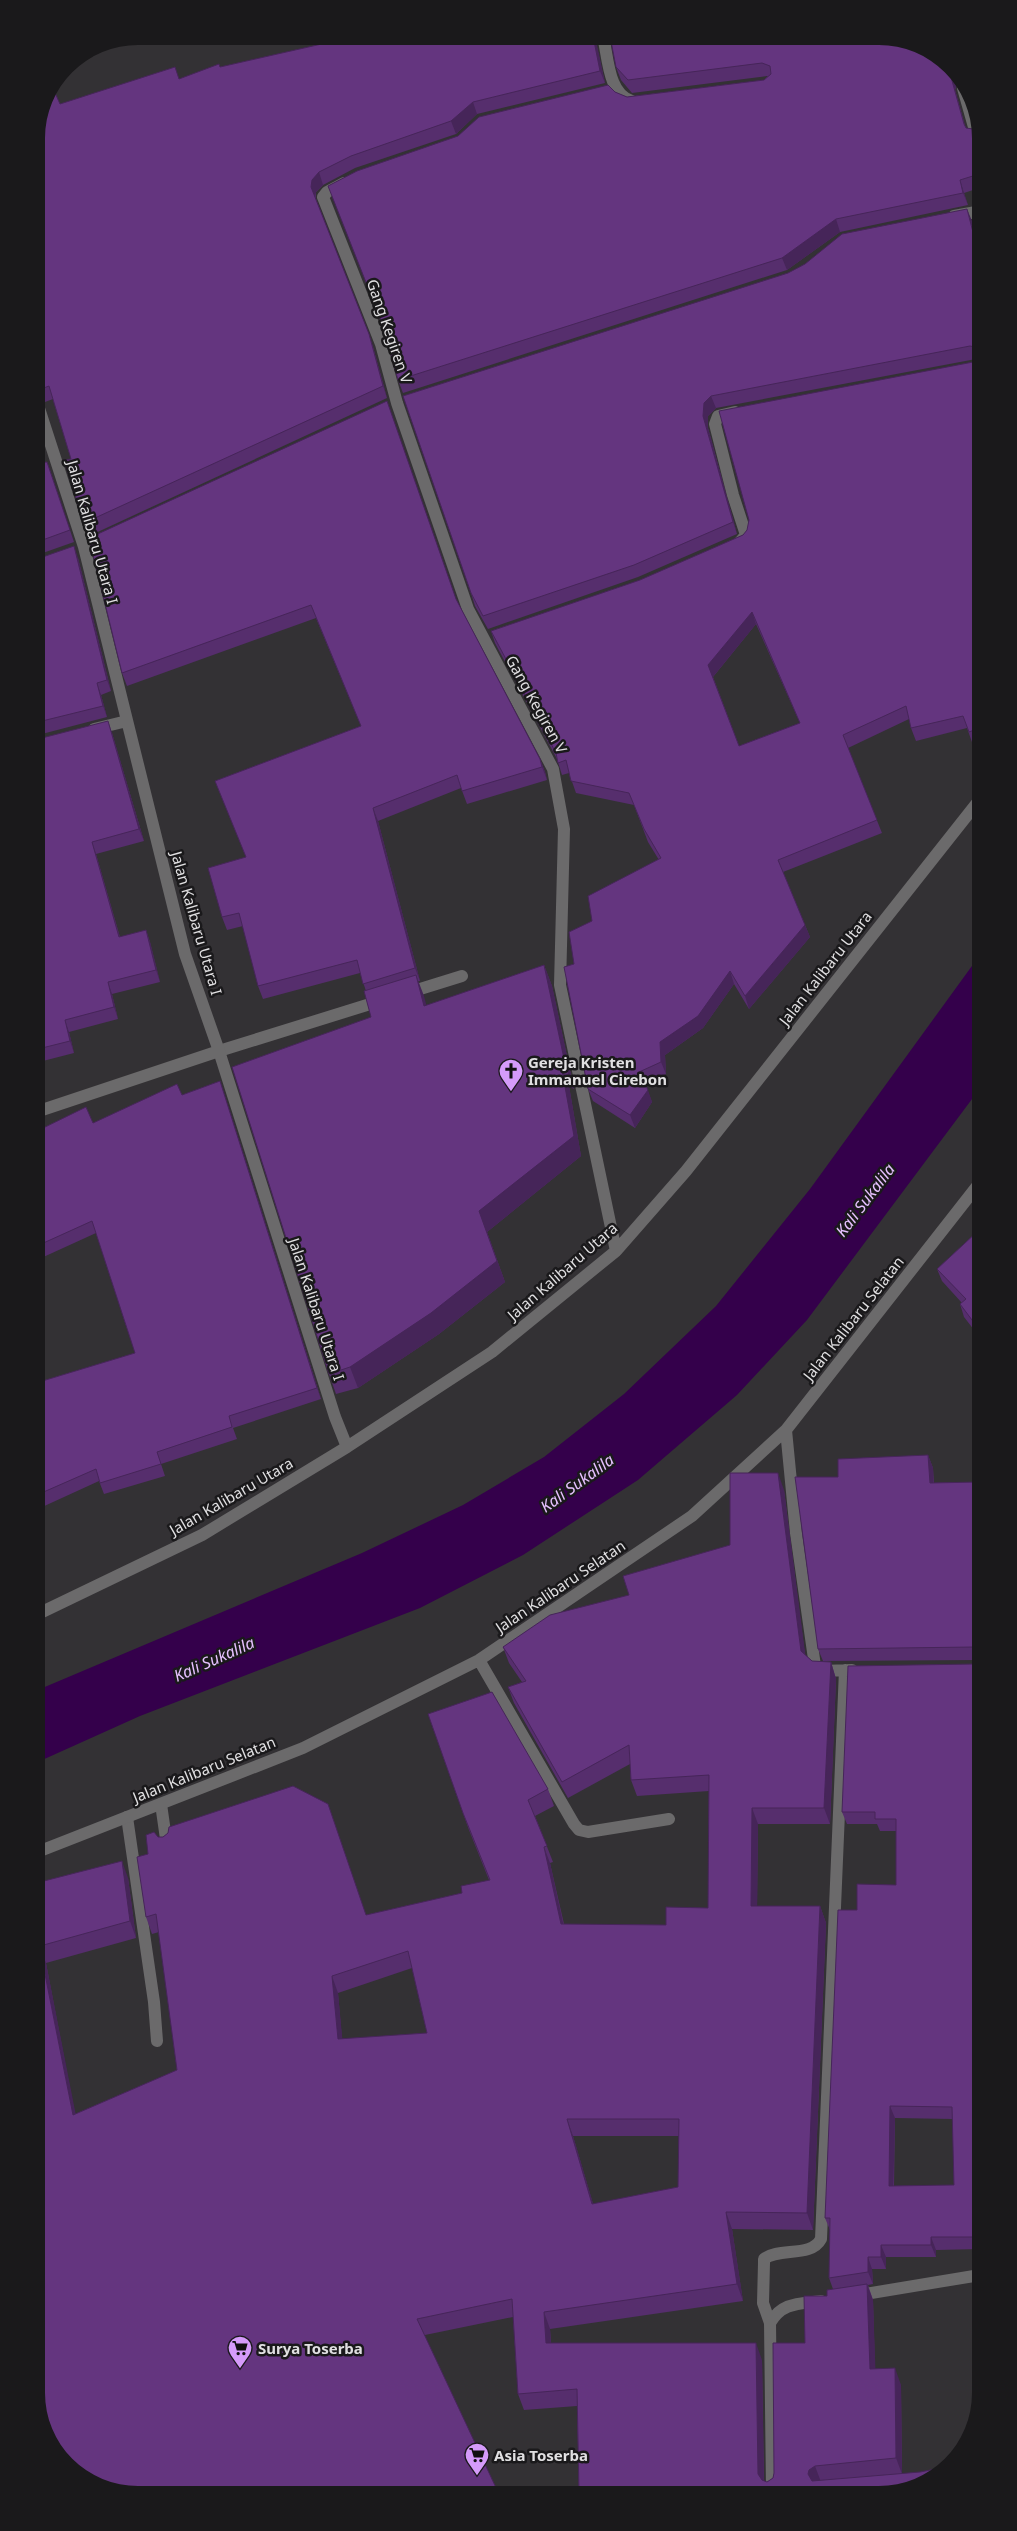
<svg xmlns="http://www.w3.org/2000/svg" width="1017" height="2531" font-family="'Noto Sans',sans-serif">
	<rect width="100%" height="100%" fill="#333134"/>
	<!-- water -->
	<path fill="#34004b" d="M977,959l1,132 -171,229 -70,75 -99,85 -115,75 -103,53 -280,108 -100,45v-72l322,-136 101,-48 81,-48 80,-63 92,-88 94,-117z"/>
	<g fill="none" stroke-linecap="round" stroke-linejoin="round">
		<!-- service -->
		<path stroke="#6b6a6b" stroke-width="12" d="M404,994l58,-18
			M219,1051l164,-51
			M161,1804l6,42
			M127,1817l27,185 3,39"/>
		<!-- minor -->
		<path stroke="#6b6a6b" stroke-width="12" d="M603,36c5,20 5,59 29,65
			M963,88l13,46
			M344,183l-17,9 -4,5 58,147 16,59 71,206 85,160 11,60 -4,156 56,266
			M954,216l22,-4
			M37,402l47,145 101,407 34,97 116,366 12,30
			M735,412l-17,4 -3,8 18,71 13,40 -8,9
			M94,729l33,-8
			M39,1111l180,-60
			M786,1430l10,103 19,133 7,5 30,-1
			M40,1613l162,-78 145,-88 145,-95 124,-101 70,-80 291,-368
			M479,1660l95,164 5,6 9,2 81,-13
			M40,1851l263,-103 176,-88 213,-144 94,-86 192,-245
			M853,2296l127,-21
			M770,2323c12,-21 29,-19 51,-22
			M772,2490l-2,-167 -7,-20 1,-40v-4c15,-12 47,-1 57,-20l24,-569"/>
	</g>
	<!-- wall -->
	<path fill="#562e6d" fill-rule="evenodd" d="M595,38l10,45 -128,31 -21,20 -101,34 -32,17 -7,7v7l57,148 14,51 -298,138 -5,-13 -13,-64 -18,-60 -8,3 -3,-6 -5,-1 -1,-264 24,-27 120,-25 40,-12z
		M941,57l18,25 -2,1 -2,7 10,36 1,2 7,1 3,-1v61l-12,4 4,12 -128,27 -53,38 -384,123 -5,-13 217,-288 12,5 137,-17 4,-4h-1l-135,17 -11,-13 -5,-13z
		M972,221l4,17v121l-260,49 -8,8v12l29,106 -99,43 -150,52 -13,-23 -4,-13 -68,-197z
		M976,360l1,383 -4,2 -6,-17 -51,13 -5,-13 -2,-9 -61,29 34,85 -99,39 27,65 -61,72 -15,-25 -31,44 -38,27 1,19 -21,10 7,18 -17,26 -42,-27 -5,-12 -14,-125 18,-43 67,-61 -11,-18 -14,-37 -58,-12 -7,-20 -7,2 -5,-16 -62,-116 -4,-12 149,-51 103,-45zM756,624l44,99 -61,23 -26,-69z
		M47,462l27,80 -37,13v-92z
		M89,538l367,62 84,159 5,13 2,8 -80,24 -6,-16 -83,33 42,160h-2l8,25 118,-41 8,21 22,103 -5,-3 12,70 -94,76 18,50 -66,52 -81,54 -22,6 -7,-20 42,-357 -5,-26 -6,-18 -97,26 -5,-13 -15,-60 -16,4 -5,-13 24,-60 -31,-76 146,-55 -45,-108 -189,68 -5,-13z
		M78,558l33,133 -10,4 6,22 -69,18 -1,-176z
		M112,733l32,108 -48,13 24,83 26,-7 4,12 10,40 -48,12 6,25 -49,13 5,21 -35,9 -1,-323z
		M220,1081l101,318 -88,29 4,11 -76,25 4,12 -61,18 -5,-13 -59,27 -1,-126 96,-29 -39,-120 -57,26v-129l54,-7 89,-28z
		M978,1231v104l-14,-18 -4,-13 2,-1 -20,-22 -5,-12z
		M39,1287l4,10 -4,2z
		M928,1455l5,13 1,15 45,-1v178l-156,1 -5,-12 20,-172z
		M784,1490l21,165 7,6 19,1 5,17 -6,145h-72l-1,82h63l6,17 -13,307 -81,-1 11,72 -193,28 1,14 211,17 2,121 3,1 6,-4 32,-135 22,-47 6,-7 -4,-11 1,-48 -5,-12 32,-308 39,-25v-54h-16l-3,-7h-30l-5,-12 133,-148 4,-3 1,588 -44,1v7h-50v12h-14l1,15 -5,1 5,15 2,69 26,16 1,88 10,16 -333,3 -2,-86 -53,4 -6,-16 -5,-77 -88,18 -383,91 -2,-544 88,-4 8,60 -90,25 29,151 102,-44 -18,-138 -7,2 -6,-17 2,-63 10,-17 208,78 96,-22 27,-13 -20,-50 -41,-116 120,75 6,17 -19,10 18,46 -3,1 14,61 102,1 42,-17 1,-117 -72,5 -6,-16 -1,-16 -62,34 -54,-95 -6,-16 14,-5 -13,-19 -6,-16 126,-52 101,-50zM412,1968l15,65 -85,6 -4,-46zM895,2118l58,1 1,66 -60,1zM573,2136h106l-1,51 -85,17z"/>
	<!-- shaded-wall -->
	<path fill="#462559" d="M593,36h2l10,47 -5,-12z
		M952,72l2,4 3,7 -2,7 13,46 -4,-12 -13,-47z
		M473,102l4,12 -21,20 -5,-13z
		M319,172l4,13 -7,7 -1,8 -4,-13 1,-7z
		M960,180l4,13 4,12 -5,-12z
		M967,209l5,12 4,17v6z
		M836,219l4,13 -53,38 -5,-12z
		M369,334l4,13 14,51 -4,-12z
		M711,396l5,12 -8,8v12l29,106 -4,-12 -30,-106 1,-13z
		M74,546l4,12 33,133 -4,-11z
		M752,612l4,12 -44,54 -4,-13z
		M97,683l4,12 6,22 -4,-11z
		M108,721l4,12 32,108 -5,-12z
		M540,759l5,13 2,8 -5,-13z
		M373,808l5,13 42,160 -5,-13z
		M92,842l4,12 27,95 -4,-12z
		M805,925l5,12 -61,72 -4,-13z
		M146,930l4,12 10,40 -4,-12z
		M544,965l8,21 22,103 -8,-21z
		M730,971l4,13 -31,44 -38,27 1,19 -5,-12 -1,-20z
		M416,975l8,21 8,31 -8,-21z
		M108,982l4,12 6,25 -4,-12z
		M65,1020l4,12 5,21 -4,-12z
		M561,1065l8,21 12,70 -94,76 18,50 -66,52 -81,54 -8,-21 129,-156z
		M220,1081l4,12 97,306 -4,-11z
		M648,1090l4,12 -17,26 -5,-13z
		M928,1455l5,13 1,28 -4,-13z
		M778,1473l6,17 23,178 -6,-17z
		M831,1662l5,17 -6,145 -6,-16z
		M752,1808l6,16 -1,99 -6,-17z
		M544,1847l6,16 17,78 -6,-17z
		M122,1861l6,17 8,60 -6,-17z
		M820,1906l6,17 -13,307 -6,-17z
		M40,1948l6,15 33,168 -6,-16z
		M332,1976l6,17 6,63 -6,-17z
		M890,2106l5,12 -2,80 -4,-12z
		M567,2119l6,17 25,84 -6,-16z
		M726,2212l6,17 11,72 -6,-17z
		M931,2237l5,13v7l-5,-12z
		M881,2245l5,12v12l-5,-12z
		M868,2257l4,12 1,15 -5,-12z
		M867,2284l6,16 3,85 -6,-16z
		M544,2312l6,17 2,31 -6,-17z
		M756,2343l6,17 2,130 -6,-16z
		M895,2368l6,17 1,89 -6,-16z
		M815,2466l6,16 -6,4 -7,-12 1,-4z"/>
	<!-- building -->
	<path fill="#64357f" stroke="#462559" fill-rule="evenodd" d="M357,36h236l7,35 -127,31 -22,19 -100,35 -32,16 -7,8 -1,7 58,147 14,52 -299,137 -20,-63 7,-1 -22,-73 -8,3 -4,-6 -1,-252 11,-38 5,-7 8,18 115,-37 4,12 40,-15 1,3z
		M610,36h276l55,21 11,15 -1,5 13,47 2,4 7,1 3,-1v47l-16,5 3,13 -127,26 -54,39 -384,122 -14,-52 -56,-142 29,-15 101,-35 21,-19 129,-32 7,7 12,5 137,-17 7,-6 -1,-8 -8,-3 -134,17 -12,-13z
		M967,209l9,35v105l-1,-2 -5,-1 -259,50 -7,7 -1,13 30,106 -99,43 -151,51 -12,-23 -68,-197 385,-123 17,-9 37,-30z
		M976,360l1,369 -8,3 -6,-16 -52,12 -5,-22 -63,29 34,85 -99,40 27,65 -60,71 -15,-25 -32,45 -38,26 1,20 -22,10 9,18 -18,25 -42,-26 -24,-122 10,-3 -5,-32 23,-11 -4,-25 73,-38 -17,-29 -15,-36 -58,-12 -5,-21 -8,3 -2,-10 -65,-122 149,-51 103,-45 4,-5 2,-10 -30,-109 254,-49zM752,612l48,111 -61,23 -31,-81z
		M387,401l69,198 84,160 2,8 -80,24 -5,-16 -84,33 42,160 -52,16 -6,-24 -99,26 -19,-73 -17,4 -14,-49 38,-11 -31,-76 146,-55 -50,-121 -189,68 -33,-135z
		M47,462l23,68 -33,12v-79z
		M74,546l33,134 -10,3 6,23 -65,16 -1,-163z
		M108,721l31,108 -47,13 27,95 27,-7 10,40 -48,12 6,25 -49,13 5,21 -32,8v-310z
		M544,965l22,103 -5,-3 13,71 -95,75 18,50 -66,52 -81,54 -21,7 -97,-307 139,-50 -7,-26 52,-16 8,31z
		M220,1081l97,307 -88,28 3,11 -75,25 4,12 -61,19 -4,-14 -57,25v-112l96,-29 -43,-132 -53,24v-115l47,-23 7,16 84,-39 5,11z
		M978,1231v97l-18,-24 6,-5 -29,-30z
		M928,1455l2,28 49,-1v167l-5,-2 -156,2 -23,-172h43v-18z
		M730,1473h48l23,178 11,10 19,1 -7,146h-72l-1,98h69l-13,307 -81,-1 11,72 -193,28 2,31h210l2,131 4,6 5,2 6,-4 1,-5 -1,-130h32l-1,-47h23v-6l40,-6 3,85 25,-1 1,90 -81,8 -6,4 -1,4 4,7 108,-9 21,-4 -29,21 -333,3 -2,-103 -59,5 -6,-95 -95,20 81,173 -367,3 -55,-21 -34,-48 -2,-477 33,166 104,-45 -21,-156 -10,3 -9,-60 11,-3 -2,-19 8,-3 4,5h5l5,-4 1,-6 124,-41 35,18 38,111 96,-22 -1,-7 29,-6 -27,-67 -35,-99 64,-22 56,97 -20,11 19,46 -3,1 17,77 105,1v-18l42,1 1,-133 -78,5 -2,-35 -67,37 -54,-95 18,-6 -23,-34 47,-32 79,-20 -6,-19 107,-31zM408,1951l19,82 -89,6 -6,-63zM567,2119h112l-1,68 -86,17z
		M979,1661l1,576h-49v8h-50v12h-13v15l-39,6 1,-60h-5l13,-308h19v-26l39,1v-66h-21v-7h-33l6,-146 127,-2zM890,2106l62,1 2,78 -65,1z
		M122,1861l8,60 -90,25v-64z"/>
	<!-- icons -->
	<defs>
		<symbol id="church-pin" viewBox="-11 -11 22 30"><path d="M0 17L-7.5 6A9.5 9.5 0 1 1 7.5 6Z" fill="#d59bfa" stroke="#1a191b"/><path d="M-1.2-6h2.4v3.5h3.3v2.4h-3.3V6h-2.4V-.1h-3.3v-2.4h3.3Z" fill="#111"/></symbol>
		<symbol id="supermarket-pin" viewBox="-11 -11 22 30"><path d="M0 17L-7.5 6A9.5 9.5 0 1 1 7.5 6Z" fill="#d59bfa" stroke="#1a191b"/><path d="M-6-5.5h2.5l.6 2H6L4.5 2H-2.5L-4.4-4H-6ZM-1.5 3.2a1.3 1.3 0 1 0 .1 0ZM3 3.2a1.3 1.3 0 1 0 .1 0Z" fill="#111"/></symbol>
	</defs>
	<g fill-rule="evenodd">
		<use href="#church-pin" x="497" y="1057" width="28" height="38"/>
		<use href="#supermarket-pin" x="226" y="2334" width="28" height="38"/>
		<use href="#supermarket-pin" x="463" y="2441" width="28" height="38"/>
	</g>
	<g text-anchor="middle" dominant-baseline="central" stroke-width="5" stroke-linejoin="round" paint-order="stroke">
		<!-- street labels -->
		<g font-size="15" fill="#e1e0e2" stroke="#1a191b">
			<text transform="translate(390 331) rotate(71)">Gang Kegiren V</text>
			<text transform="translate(93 532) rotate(74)">Jalan Kalibaru Utara I</text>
			<text transform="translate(537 704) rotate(61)">Gang Kegiren V</text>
			<text transform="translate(197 923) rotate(74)">Jalan Kalibaru Utara I</text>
			<text transform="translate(825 968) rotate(-52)">Jalan Kalibaru Utara</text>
			<text transform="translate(562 1271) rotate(-41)">Jalan Kalibaru Utara</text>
			<text transform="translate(317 1309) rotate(72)">Jalan Kalibaru Utara I</text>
			<text transform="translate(853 1318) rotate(-52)">Jalan Kalibaru Selatan</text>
			<text transform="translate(231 1496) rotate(-30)">Jalan Kalibaru Utara</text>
			<text transform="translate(560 1586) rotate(-34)">Jalan Kalibaru Selatan</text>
			<text transform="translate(204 1769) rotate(-22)">Jalan Kalibaru Selatan</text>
		</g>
		<!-- poi labels -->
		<g font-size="15" font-weight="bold" fill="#e1e0e2" stroke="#1a191b" text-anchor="start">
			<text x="528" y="1062">Gereja Kristen<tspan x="528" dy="17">Immanuel Cirebon</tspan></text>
			<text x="258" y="2348">Surya Toserba</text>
			<text x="494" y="2455">Asia Toserba</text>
		</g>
		<!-- water labels -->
		<g font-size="16" font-style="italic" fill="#e6c1ff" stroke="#1a191b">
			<text transform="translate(865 1200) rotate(-53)">Kali Sukalila</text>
			<text transform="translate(577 1483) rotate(-36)">Kali Sukalila</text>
			<text transform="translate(214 1659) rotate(-24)">Kali Sukalila</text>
		</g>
	</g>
	<!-- crop -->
	<path d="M0 0H1017V2531H0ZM138 45H879A93 93 0 0 1 972 138V2393A93 93 0 0 1 879 2486H138A93 93 0 0 1 45 2393V138A93 93 0 0 1 138 45Z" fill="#1a191b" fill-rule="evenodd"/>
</svg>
